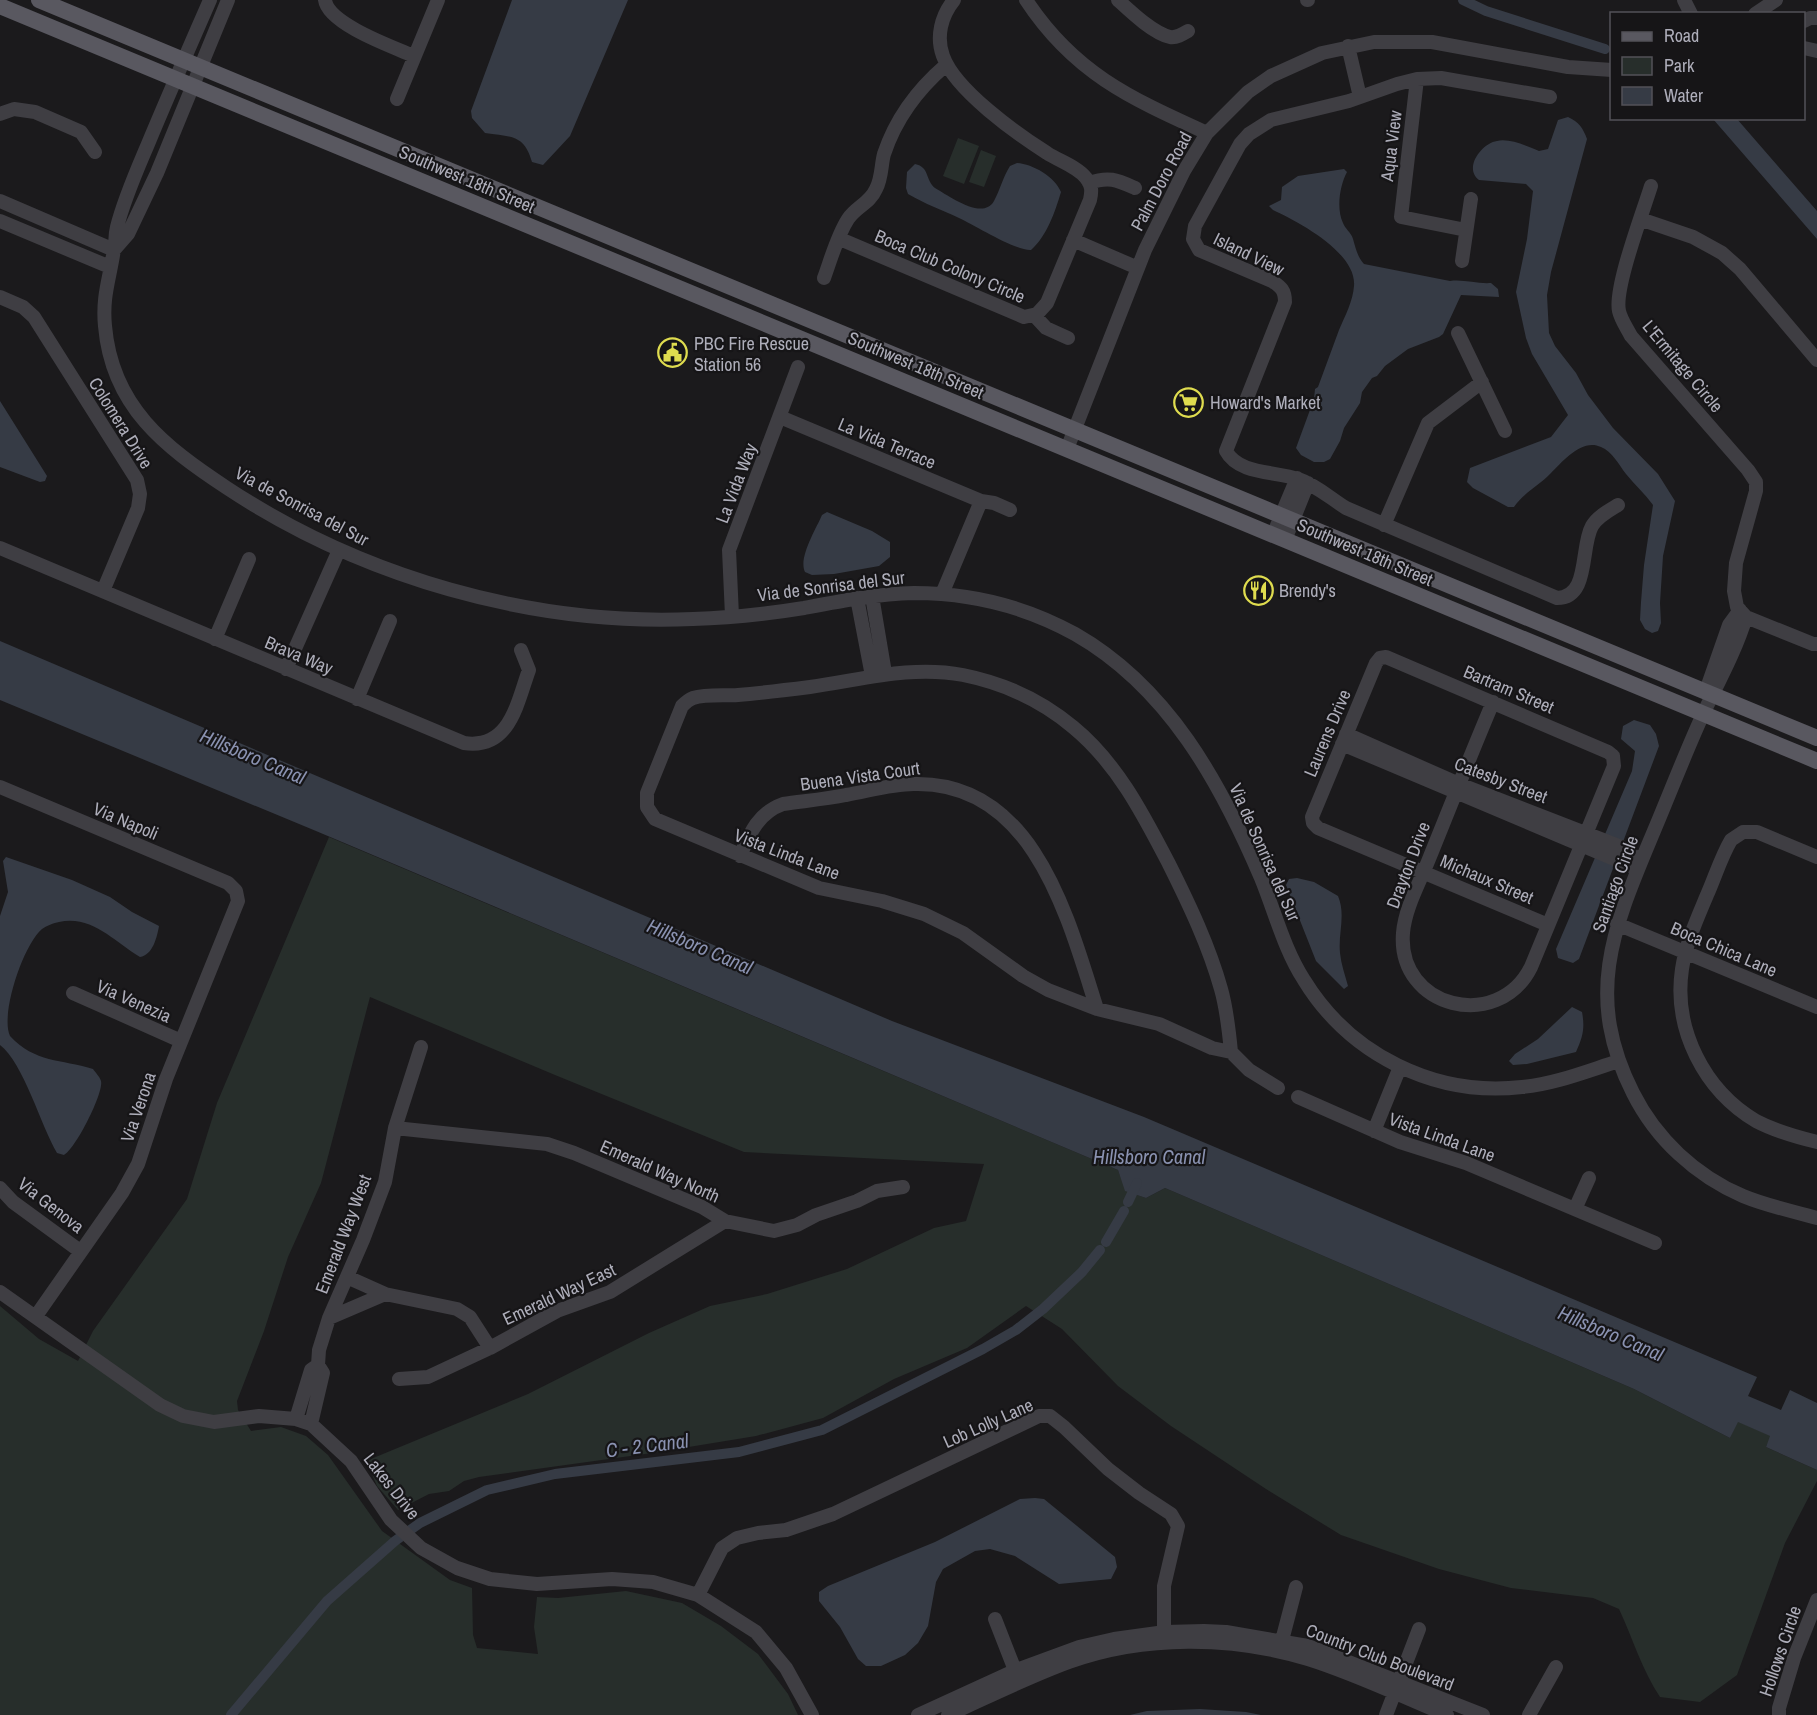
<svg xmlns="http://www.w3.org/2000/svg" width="1817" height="1715" font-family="'Archivo Narrow',sans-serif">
	<rect width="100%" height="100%" fill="#1b1a1c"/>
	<!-- green -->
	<path fill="#272e2b" d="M958,138l21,8 -15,38 -21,-8z
		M981,150l15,6 -12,31 -15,-5z
		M329,837l789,333 8,21 20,7 19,-10 469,201 96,49 7,-17 34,15 -5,11 51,23v11l-32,62 -48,132 -37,27 -40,-5c-18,-27 -27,-58 -41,-88l-26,-11 -82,-10 -72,-19 -98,-34 -75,-46 -95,-63 -53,-40 -56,-57 -36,-23 -59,42 -73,31 -71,39 -67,18 -104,17 -173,24 -15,4 -15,10 -20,3 -31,16 -21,-24 -11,-25 162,-67 121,-61 61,-27 57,-12 80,-25 87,-41 32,-7 18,-57 -240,-12 -189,-77 -185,-78 -49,186 -33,74 -24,74 -27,70 1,9 13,21 30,-4 25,9 22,19 54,76 68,49 22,8 1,47 4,13 61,6 -4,-27 3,-30 21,1 68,-7 56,12 39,23 37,28 30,40 10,21h-798v-409l39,33 39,22 15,-30 94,-132 30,-96z"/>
	<!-- water -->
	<path fill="#363b45" d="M512,0h116l-58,136 -27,29 -11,-3c-8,-28 -21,-25 -47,-29l-13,-15 -1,-7z
		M1568,117c11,5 15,11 19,22l-36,133 -4,23 2,38 6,13 21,27 12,22 25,33 45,46 17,27 -12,55 -3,47 1,20 -3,8 -6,2 -7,-4 -5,-9 1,-18 3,-37 9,-60c-8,-11 -18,-20 -27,-31 -7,-9 -14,-23 -25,-27 -19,-9 -38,14 -50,26 -11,12 -28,20 -37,34h-6l-35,-19 -6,-6 3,-14 81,-31 17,-22 -36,-61 -6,-16 -10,-46 11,-53 6,-48 -7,-7 -47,-4c-16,-12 3,-37 18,-39 12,-3 30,5 42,10l9,-2 10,-29z
		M1713,119h24l80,92v28z
		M1017,163c16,1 38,14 44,29 -6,20 -14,44 -30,58 -15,1 -55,-24 -72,-32 -17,-8 -34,-14 -51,-24l-2,-6 1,-16 8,-8c15,3 10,16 20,24 14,8 48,33 59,13 6,-11 9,-24 16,-35z
		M1344,169l3,3c-7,13 -11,36 -4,51 2,6 8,9 10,16 3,10 4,17 11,25l86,17c13,-2 27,3 41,2l7,6 1,8 -38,-2 -18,39 -4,3 -31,12 -23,17 -8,10 -5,2 -10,14 -2,11 -16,25 -4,13 -10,18 -6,3h-10l-13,-7 -5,-7 18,-49 1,-10 3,-2c7,-19 14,-38 21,-57 6,-14 14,-29 15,-44 3,-33 -55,-64 -81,-76l-4,-4 12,-6 1,-13 16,-11z
		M0,401l47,75 -2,5 -5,1 -40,-15z
		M827,512l45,19 18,11v15l-11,9 -45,8 -22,1 -7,-3c-7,-14 11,-43 17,-57z
		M0,641l892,380 252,96 613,260 -9,19 33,14 9,-20 27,13v67l-51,-23 4,-11 -32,-14 -8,16 -96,-49 -469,-201 -19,10 -21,-7 -7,-21 -802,-339 -316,-131z
		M1634,720l16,5 6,9 3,12 -80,213 -6,4 -15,-5 -2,-9 76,-178 3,-20 -14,-12 2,-13z
		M6,857l66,23 38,17 22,15 27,14c-2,11 -6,29 -19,31 -26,-15 -47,-42 -81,-35 -5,1 -13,4 -17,7 -19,16 -42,86 -32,107 25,27 51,23 83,33 2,3 7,8 8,12 3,12 -26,69 -37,74l-7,-2c-16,-27 -34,-91 -57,-108v-129l8,-24 -5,-31z
		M1297,878l17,4 24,14c8,19 0,37 2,57 1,11 5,22 8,33l-4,3 -28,-28 -30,-76 3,-6z
		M1572,1007l10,5c3,16 1,25 -6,40l-49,12 -14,1 -4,-4 6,-7 23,-15z
		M1035,1498l9,1 71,58 2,10 -6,12 -52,5 -44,-28 -25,-7 -15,2 -32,18 -7,13 -8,44 -10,17 -13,12 -24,11h-15l-8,-7 -18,-32 -21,-26v-9l9,-6 107,-44 85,-43z
		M1200,1709l46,3 15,3h-131l17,-4z"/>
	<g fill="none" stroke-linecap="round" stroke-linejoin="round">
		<!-- canal -->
		<path stroke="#363b45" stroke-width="10" d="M1463,0l23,11 119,38
			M1128,1202l9,-19
			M1106,1242l18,-31
			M231,1715l96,-114 68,-60 25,-18 67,-33 68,-16 184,-22 83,-22 161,-81 33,-19 27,-21 39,-37 18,-22"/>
		<!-- minor -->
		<path stroke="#3f3e43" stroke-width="14" d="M210,0c-21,48 -42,96 -62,144 -11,26 -24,55 -31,83 -3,13 0,9 -3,22 -4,29 -12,47 -9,77 7,81 60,121 122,162 135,89 304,138 466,131 37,-1 74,-5 111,-11 37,-7 73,-14 110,-15 56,0 112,14 161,41 93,53 145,148 186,244 14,34 23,71 43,102 46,75 131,117 218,107 33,-3 65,-16 97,-26
			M325,0c3,24 68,47 89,56
			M1026,0c48,73 104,98 181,133
			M1118,0c13,12 35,33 52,37 7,1 13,-3 18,-6
			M1307,0h1
			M1684,0l7,14
			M1755,14l21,-14
			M1804,21l6,-3h7
			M1348,46l12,51
			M1804,48l13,3
			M1417,79l-16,138 65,13
			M1550,97l-109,-19 -24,1 -20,5 -48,17 -78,19 -22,14 -9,10 -45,82 -2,13 6,11 73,31c9,6 13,9 13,21l-59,149c13,24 50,20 72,28 18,6 32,19 48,29l211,90c33,0 23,-51 35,-72 5,-9 16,-15 26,-21
			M397,99l41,-99
			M0,114l14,-5 21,3 46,20 14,20
			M1089,183c20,-7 28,-3 46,5
			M1651,186c-8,26 -37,102 -32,125 2,9 8,17 12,25l117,134 8,12v9l-20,72 -2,28 3,16 9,10 67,27h4
			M0,201l114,49
			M1640,219l53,18 29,16 18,16 77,91
			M0,221l110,46
			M840,239l184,78 13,-3 10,-11 43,-103c2,-9 2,-15 -4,-22 -8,-11 -27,-17 -39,-25 -30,-19 -92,-63 -104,-97 -7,-19 -2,-40 11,-56
			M1073,240l65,28
			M114,250l14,-16 29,-61 71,-173
			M1462,261l9,-62
			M824,278c7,-19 13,-42 24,-59 8,-12 22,-16 28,-30 6,-11 5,-24 8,-35 12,-36 34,-65 62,-89
			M0,297l23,10 11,10 103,163 3,14 -2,14 -35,83
			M1034,315l12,13 22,10
			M1458,333l47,98
			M780,417l201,84 13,2 16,7
			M1067,449l78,-199 39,-79 23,-38 41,-41 23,-16 51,-23 52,-11h58l136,25 44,3
			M1384,525l44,-102 54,-41
			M1273,535l24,-57
			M1285,540l23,-57
			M0,548l464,195c46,7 53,-40 65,-73l-8,-20
			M942,594l39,-93
			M872,596l13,77
			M857,598l15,78
			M732,616l-3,-66 69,-183
			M1746,617c-10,33 -27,64 -42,95 -19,41 -35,84 -53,126 -38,91 -67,158 -18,255 23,46 63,83 110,103 24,10 49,15 74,22
			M215,639l34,-80
			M286,669l53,-119
			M1708,685l21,-60 11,-15
			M357,699l33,-78
			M1493,702c-22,52 -43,105 -64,157 -9,23 -24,49 -26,74 -6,75 95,100 128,34l83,-201 -1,-10 -5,-4 -222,-95 -6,1 -4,5 -64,154 1,6 5,5 230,97
			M1346,734l113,50 165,64 17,14
			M1342,744l296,125
			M0,787l228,96 8,8 2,10 -72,178 -28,85 -16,29 -86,123
			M740,856c10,-23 18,-43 43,-52 21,-3 43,-5 63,-9 23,-4 45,-11 68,-11 120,-3 154,134 183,225
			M1817,857l-60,-25h-14l-12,8c-10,17 -16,37 -24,55 -10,24 -21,48 -25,74 -9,60 22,121 74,152 19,10 40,16 61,21
			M1617,924l200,83
			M73,993l108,48
			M1231,1052c-2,-21 -4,-42 -10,-63 -12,-43 -32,-85 -52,-125 -26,-50 -52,-101 -96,-137 -31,-26 -70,-44 -110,-52 -53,-10 -101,5 -153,12 -24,3 -48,6 -72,8 -14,1 -32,-1 -45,3 -5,2 -8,5 -11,8l-35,87v14l8,12 164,69 63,13 42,13 39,19 60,43 25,14 49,19 62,15 53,24 19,4 18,18 29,18
			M1298,1097l102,45 66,21 189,80
			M395,1128l152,16 27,9 128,54 23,14 49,10 23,-6 19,-10 41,-14 20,-10 26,-4
			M1374,1131l26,-64
			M0,1188l13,14 67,49
			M1575,1209l14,-31
			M347,1277l38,17
			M0,1292l160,113 23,11 31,6 45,-6 37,3 15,5 40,37 40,59 30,28 36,20 33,11 47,5 75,-5 41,3 45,13 58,37 30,36 26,47
			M329,1318l56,-24 72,15 13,8 20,31
			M399,1379l29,-2 62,-29 67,-37 53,-19 115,-71
			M296,1419l15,-49 7,-5
			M311,1424l12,-51 -5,-8 1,-15 10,-32 34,-78 22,-58 10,-54 26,-81
			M698,1595l24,-47 15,-10 21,-5 28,-3 47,-16 206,-98h11l14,11 44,42 31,24 32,21 7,12 -14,60v57
			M995,1619l23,59
			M1280,1648l16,-61
			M918,1715l96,-44 65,-24 35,-8 51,-7 39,-1 22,1 82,14 175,69
			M948,1715c40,-18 80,-38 121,-53 75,-27 163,-26 239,-3 48,15 93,37 139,56
			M1386,1715l33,-86
			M1529,1715l27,-48
			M1779,1715v-7l15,-50 23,-58"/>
		<!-- major -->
		<path stroke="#595860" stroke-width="16" d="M39,0l1778,738
			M0,6l1817,755"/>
	</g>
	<!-- icons -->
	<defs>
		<symbol id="civic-ring" viewBox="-11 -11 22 22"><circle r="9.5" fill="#161517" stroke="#dfdc4f" stroke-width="1.5"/><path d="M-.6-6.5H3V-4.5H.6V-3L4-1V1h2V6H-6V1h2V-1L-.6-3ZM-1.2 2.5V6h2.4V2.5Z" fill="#dfdc4f"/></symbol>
		<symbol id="supermarket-ring" viewBox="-11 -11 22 22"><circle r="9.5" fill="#161517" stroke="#dfdc4f" stroke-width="1.5"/><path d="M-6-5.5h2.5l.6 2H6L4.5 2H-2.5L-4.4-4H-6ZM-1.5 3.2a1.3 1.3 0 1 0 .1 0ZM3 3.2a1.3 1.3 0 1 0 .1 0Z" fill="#dfdc4f"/></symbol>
		<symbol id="restaurant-ring" viewBox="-11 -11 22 22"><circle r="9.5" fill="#161517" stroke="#dfdc4f" stroke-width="1.5"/><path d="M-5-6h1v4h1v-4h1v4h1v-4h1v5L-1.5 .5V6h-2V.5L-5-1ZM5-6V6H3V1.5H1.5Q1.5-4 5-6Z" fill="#dfdc4f"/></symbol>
	</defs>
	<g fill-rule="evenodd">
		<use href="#civic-ring" x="656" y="336" width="33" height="33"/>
		<use href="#supermarket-ring" x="1172" y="386" width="33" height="33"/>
		<use href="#restaurant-ring" x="1242" y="574" width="33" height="33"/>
	</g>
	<g text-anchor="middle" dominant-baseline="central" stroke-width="4.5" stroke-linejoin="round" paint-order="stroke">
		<!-- street labels -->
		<g font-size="18" fill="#aeaeba" stroke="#161517">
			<text transform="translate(1391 146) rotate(-83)">Aqua View</text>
			<text transform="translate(467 179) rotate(23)">Southwest 18th Street</text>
			<text transform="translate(1161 181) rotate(-62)">Palm Doro Road</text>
			<text transform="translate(1249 254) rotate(26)">Island View</text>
			<text transform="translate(950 266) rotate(23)">Boca Club Colony Circle</text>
			<text transform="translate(916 365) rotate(23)">Southwest 18th Street</text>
			<text transform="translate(1683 366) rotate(50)">L'Ermitage Circle</text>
			<text transform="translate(121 423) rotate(58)">Colomera Drive</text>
			<text transform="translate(887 443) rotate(23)">La Vida Terrace</text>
			<text transform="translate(736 483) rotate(-69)">La Vida Way</text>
			<text transform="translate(302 506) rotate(28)">Via de Sonrisa del Sur</text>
			<text transform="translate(1365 552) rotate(23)">Southwest 18th Street</text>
			<text transform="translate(831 586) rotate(-7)">Via de Sonrisa del Sur</text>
			<text transform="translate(299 655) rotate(23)">Brava Way</text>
			<text transform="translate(1509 689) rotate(23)">Bartram Street</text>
			<text transform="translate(1327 733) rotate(-67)">Laurens Drive</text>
			<text transform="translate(860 776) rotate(-8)">Buena Vista Court</text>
			<text transform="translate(1501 780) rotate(21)">Catesby Street</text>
			<text transform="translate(126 821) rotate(23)">Via Napoli</text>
			<text transform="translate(1265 852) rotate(66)">Via de Sonrisa del Sur</text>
			<text transform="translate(787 854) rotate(21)">Vista Linda Lane</text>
			<text transform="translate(1408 865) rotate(-69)">Drayton Drive</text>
			<text transform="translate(1487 879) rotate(23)">Michaux Street</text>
			<text transform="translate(1615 884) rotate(-70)">Santiago Circle</text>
			<text transform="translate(1724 949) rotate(23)">Boca Chica Lane</text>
			<text transform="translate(134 1001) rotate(24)">Via Venezia</text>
			<text transform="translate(138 1107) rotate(-71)">Via Verona</text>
			<text transform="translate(1442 1137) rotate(20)">Vista Linda Lane</text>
			<text transform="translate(660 1171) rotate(24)">Emerald Way North</text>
			<text transform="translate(51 1205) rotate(38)">Via Genova</text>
			<text transform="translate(343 1234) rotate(-69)">Emerald Way West</text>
			<text transform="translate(559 1294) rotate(-25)">Emerald Way East</text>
			<text transform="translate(988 1423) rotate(-24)">Lob Lolly Lane</text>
			<text transform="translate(392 1486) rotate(52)">Lakes Drive</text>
			<text transform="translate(1780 1651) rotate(-71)">Hollows Circle</text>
			<text transform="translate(1380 1657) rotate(21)">Country Club Boulevard</text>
		</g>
		<!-- poi labels -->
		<g font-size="18" fill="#aeaeba" stroke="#161517" text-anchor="start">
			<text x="694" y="343">PBC Fire Rescue<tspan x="694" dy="21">Station 56</tspan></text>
			<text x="1210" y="402">Howard's Market</text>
			<text x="1279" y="590">Brendy's</text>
		</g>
		<!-- water labels -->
		<g font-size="20" font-style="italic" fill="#8a92b1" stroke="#161517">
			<text transform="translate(253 756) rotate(23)">Hillsboro Canal</text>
			<text transform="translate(700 946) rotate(23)">Hillsboro Canal</text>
			<text x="1149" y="1156">Hillsboro Canal</text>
			<text transform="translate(1611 1333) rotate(23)">Hillsboro Canal</text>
			<text transform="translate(647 1445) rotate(-7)">C - 2 Canal</text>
		</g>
	</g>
	<!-- legend -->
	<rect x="1610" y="12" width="195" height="108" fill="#161517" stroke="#535258" stroke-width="1.5"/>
	<rect x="1622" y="32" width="30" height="9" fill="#595860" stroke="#535258" stroke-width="1.5"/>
	<text x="1664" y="42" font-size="18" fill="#aeaeba">Road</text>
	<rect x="1622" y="57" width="30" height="18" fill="#272e2b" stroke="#535258" stroke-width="1.5"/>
	<text x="1664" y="72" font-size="18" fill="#aeaeba">Park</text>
	<rect x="1622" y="87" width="30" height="18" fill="#363b45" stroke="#535258" stroke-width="1.5"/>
	<text x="1664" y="102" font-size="18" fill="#aeaeba">Water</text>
</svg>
